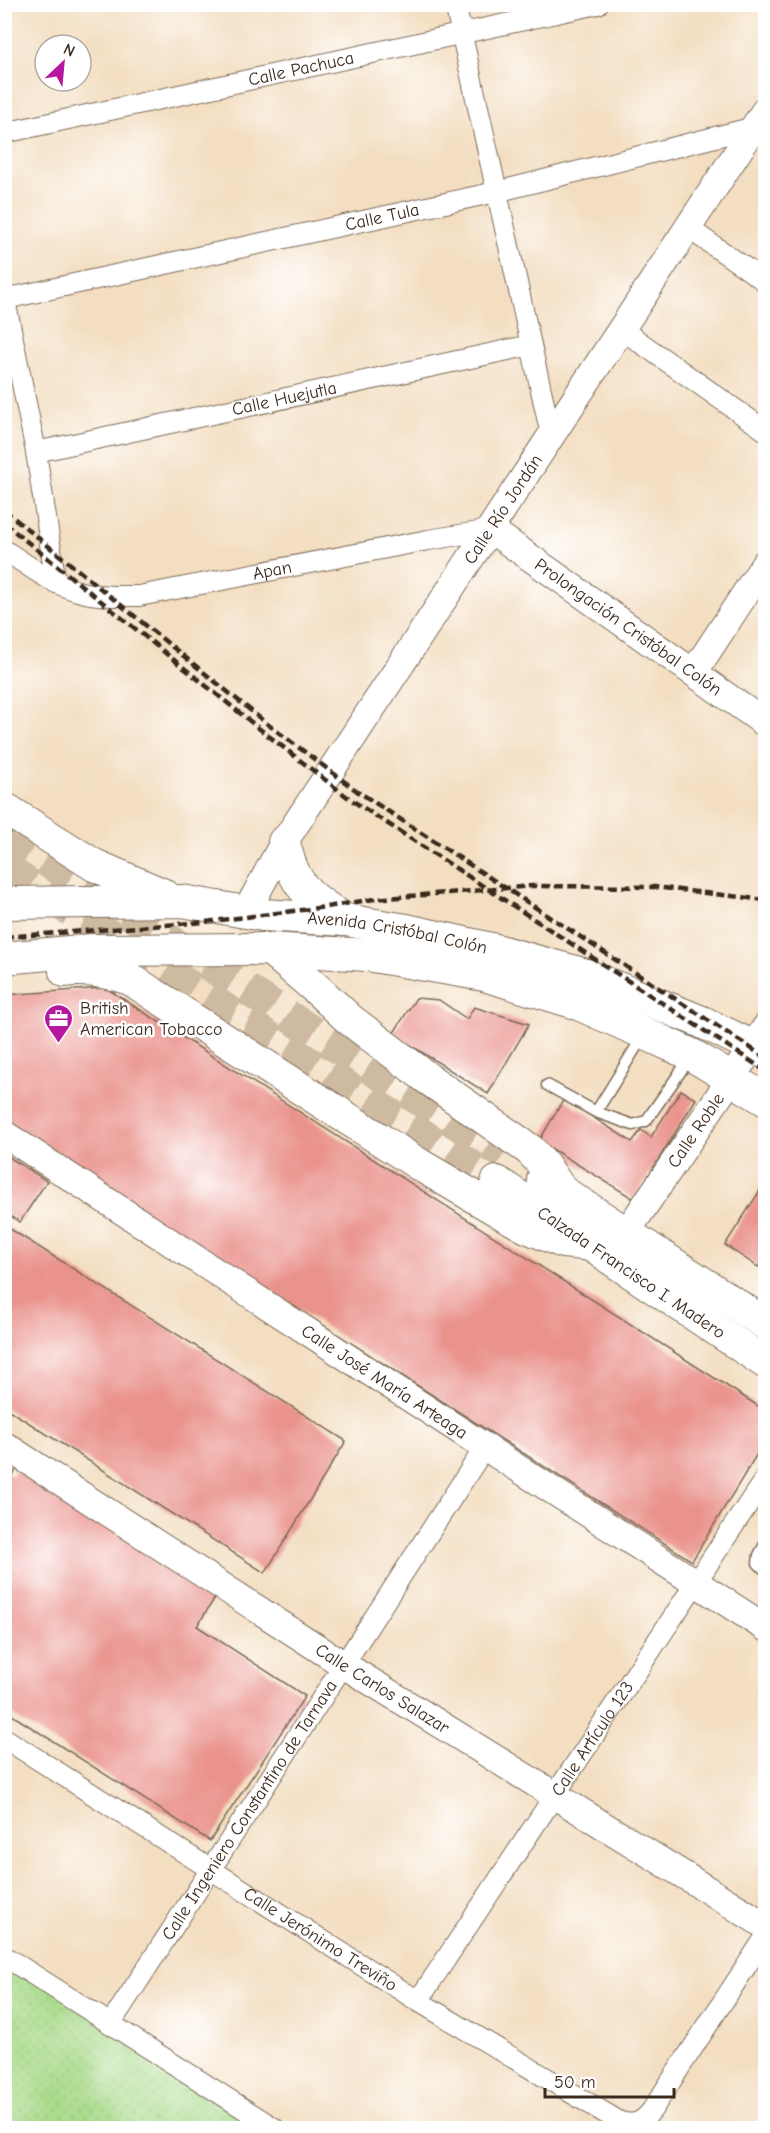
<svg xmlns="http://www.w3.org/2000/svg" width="770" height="2133" font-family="'Comic Neue',sans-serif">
	<defs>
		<pattern id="park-dots" width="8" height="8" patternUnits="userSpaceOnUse" patternTransform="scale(1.5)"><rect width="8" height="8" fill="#a8da89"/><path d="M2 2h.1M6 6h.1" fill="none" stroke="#92bb76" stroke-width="1.8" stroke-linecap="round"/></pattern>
	</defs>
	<rect width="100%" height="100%" fill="#fff"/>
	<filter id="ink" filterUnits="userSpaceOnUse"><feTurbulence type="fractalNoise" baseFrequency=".0167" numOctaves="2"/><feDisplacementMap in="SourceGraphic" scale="12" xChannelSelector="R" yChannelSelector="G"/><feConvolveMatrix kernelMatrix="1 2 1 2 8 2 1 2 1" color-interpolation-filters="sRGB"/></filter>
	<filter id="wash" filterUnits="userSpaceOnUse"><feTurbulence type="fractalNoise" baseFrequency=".008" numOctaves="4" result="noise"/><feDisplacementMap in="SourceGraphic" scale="24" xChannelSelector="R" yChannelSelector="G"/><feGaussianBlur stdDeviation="1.35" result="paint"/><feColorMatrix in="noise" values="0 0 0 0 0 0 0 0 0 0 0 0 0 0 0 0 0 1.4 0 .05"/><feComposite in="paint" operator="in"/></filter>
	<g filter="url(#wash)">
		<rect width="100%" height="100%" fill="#f3dec1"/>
		<!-- park -->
		<path fill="url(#park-dots)" stroke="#728254" stroke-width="1.5" d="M4,1956l271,172h-263l-8,-26z"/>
		<g id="blocks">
			<!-- building -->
			<path fill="#ea938c" d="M106,988l660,423v28l-74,122 -688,-440v-126z
				M416,998l23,2 28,19 7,-12 55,17 -41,70 -95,-60z
				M681,1090l15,9 -62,100 -95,-58 25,-42 68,43 9,-12 10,7z
				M4,1154l43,27 -27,41 -16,-10z
				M766,1181v75l-8,11 -33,-22z
				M4,1225l342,216 -81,132 -261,-166z
				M20,1465l198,128 -21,33 108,70 -95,145 -206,-131v-239l8,5z"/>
		</g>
	</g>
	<g filter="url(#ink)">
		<use href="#blocks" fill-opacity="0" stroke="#7b6957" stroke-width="1.5"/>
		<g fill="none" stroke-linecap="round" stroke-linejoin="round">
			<!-- primary-tunnel -->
			<path stroke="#cebaa0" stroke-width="32" stroke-dasharray="32 16" stroke-linecap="butt" d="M4,834l500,320
				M4,868l493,314"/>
			<defs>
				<path id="lane" d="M547,1085l49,27 37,13 13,-4 44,-63
					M596,1112l47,-76
					M766,1542l-7,13 -1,8 8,8"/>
				<g id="street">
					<path d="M455,4l96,431"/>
					<path id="s1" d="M4,133l594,-129"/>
					<path d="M688,228l78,54"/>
					<path d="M4,295l32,157 20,131"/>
					<path id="s2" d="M5,299l491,-107 259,-65 4,3"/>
					<path d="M621,329l145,102"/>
					<path id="s3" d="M36,452l495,-107"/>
					<path id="s4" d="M4,550c24,15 47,34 74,41 19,6 41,5 61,5l289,-56 63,-10"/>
					<path id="s5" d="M4,1738l414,263 202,121c15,4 22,1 32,-12l114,-174"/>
					<path d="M4,1956l270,172"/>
					<path id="s6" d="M418,2001l348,-524"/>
					<path id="s7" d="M111,2023l374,-576"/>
				</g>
				<g id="secondary">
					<path id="s8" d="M491,530l275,194"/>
					<path d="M694,672l72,-110"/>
					<path id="s9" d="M246,912l38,-70 482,-733"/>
					<path id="s10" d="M4,1134l481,313 281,181"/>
					<path id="s11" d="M626,1233l140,-206"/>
					<path id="s12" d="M4,1445l340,220 422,261"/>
				</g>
				<g id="primary">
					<path d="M4,808l90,57 70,30"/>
					<path d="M284,842c10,46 24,53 61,78"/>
					<path id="s13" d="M4,903l178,-2 81,14 82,5 62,10 85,19 94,26 116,47 64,31"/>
					<path d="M270,949l50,43 29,27 78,59 103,72 14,15 17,25"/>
					<path d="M4,958l88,-8 178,-1 97,6 117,20 92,28 68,30 48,22 74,45"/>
					<path d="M65,971c23,-3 43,1 65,8l290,186 87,51 20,11 36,15 30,3"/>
					<path d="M543,1179l223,145"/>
					<path id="s14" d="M497,1182l269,181"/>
				</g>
			</defs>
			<!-- lane casing -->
			<use href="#lane" stroke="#7b6957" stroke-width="13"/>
			<!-- street casing -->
			<use href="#street" stroke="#7b6957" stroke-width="22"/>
			<!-- secondary casing -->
			<use href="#secondary" stroke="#7b6957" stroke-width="29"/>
			<!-- primary casing -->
			<use href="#primary" stroke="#7b6957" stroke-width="34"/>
			<!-- lane -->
			<use href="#lane" stroke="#fff" stroke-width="10"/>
			<!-- street -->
			<use href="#street" stroke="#fff" stroke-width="20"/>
			<!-- secondary -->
			<use href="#secondary" stroke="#fff" stroke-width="27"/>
			<!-- primary -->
			<use href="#primary" stroke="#fff" stroke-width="32"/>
			<!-- rail -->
			<path stroke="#3b2a1e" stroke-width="4.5" stroke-dasharray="9 4.5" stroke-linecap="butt" d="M4,510l262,213 91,68 409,267
				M4,523l257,207 89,69 416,272
				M4,937l201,-15 121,-15 48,-8 158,-13 122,1 112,13"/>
		</g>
	</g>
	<!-- icons -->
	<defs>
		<symbol id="office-pin" viewBox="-11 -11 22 30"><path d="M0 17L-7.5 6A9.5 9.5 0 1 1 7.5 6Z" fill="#b5179e" stroke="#fff"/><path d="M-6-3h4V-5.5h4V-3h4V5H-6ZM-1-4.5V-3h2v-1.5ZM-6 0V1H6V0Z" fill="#fff"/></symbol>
	</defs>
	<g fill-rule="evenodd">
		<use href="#office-pin" x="42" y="1002" width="33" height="45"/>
	</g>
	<g text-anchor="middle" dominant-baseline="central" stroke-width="5" stroke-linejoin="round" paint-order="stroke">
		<!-- street labels -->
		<g font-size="18" fill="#3b2a1e" stroke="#fff">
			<text stroke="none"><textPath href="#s1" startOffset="304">Calle Pachuca</textPath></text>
			<text stroke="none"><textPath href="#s2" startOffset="386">Calle Tula</textPath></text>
			<text stroke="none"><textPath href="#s3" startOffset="254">Calle Huejutla</textPath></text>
			<text stroke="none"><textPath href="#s9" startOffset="478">Calle Río Jordán</textPath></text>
			<text stroke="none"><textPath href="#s4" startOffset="282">Apan</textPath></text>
			<text stroke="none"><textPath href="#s8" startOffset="168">Prolongación Cristóbal Colón</textPath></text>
			<text stroke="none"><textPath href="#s13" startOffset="396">Avenida Cristóbal Colón</textPath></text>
			<text stroke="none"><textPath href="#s11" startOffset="124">Calle Roble</textPath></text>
			<text stroke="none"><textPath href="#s14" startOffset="162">Calzada Francisco I. Madero</textPath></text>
			<text stroke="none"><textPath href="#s10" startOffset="454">Calle José María Arteaga</textPath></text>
			<text stroke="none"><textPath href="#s12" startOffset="450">Calle Carlos Salazar</textPath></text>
			<text stroke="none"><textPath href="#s6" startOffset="315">Calle Artículo 123</textPath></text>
			<text stroke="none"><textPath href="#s7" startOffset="254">Calle Ingeniero Constantino de Tarnava</textPath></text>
			<text stroke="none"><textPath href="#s5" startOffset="375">Calle Jerónimo Treviño</textPath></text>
		</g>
		<!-- poi labels -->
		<g font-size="18" fill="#3b2a1e" stroke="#fff" text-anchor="start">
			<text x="80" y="1008">British<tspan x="80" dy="21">American Tobacco</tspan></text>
		</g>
	</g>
	<!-- margin -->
	<rect width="770" height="2133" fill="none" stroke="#fff" stroke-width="24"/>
	<!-- north arrow -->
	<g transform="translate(63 63) rotate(26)"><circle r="28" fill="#ffffff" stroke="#b1aaa5" stroke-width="1.5"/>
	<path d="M0-4.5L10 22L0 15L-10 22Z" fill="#b5179e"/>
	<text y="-9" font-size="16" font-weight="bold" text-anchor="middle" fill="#3b2a1e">N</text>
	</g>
	<!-- scale -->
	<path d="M545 2088v9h129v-9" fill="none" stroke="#3b2a1e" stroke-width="3"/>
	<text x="554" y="2088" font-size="18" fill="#3b2a1e" stroke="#ffffff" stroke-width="4.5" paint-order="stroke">50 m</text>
</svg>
